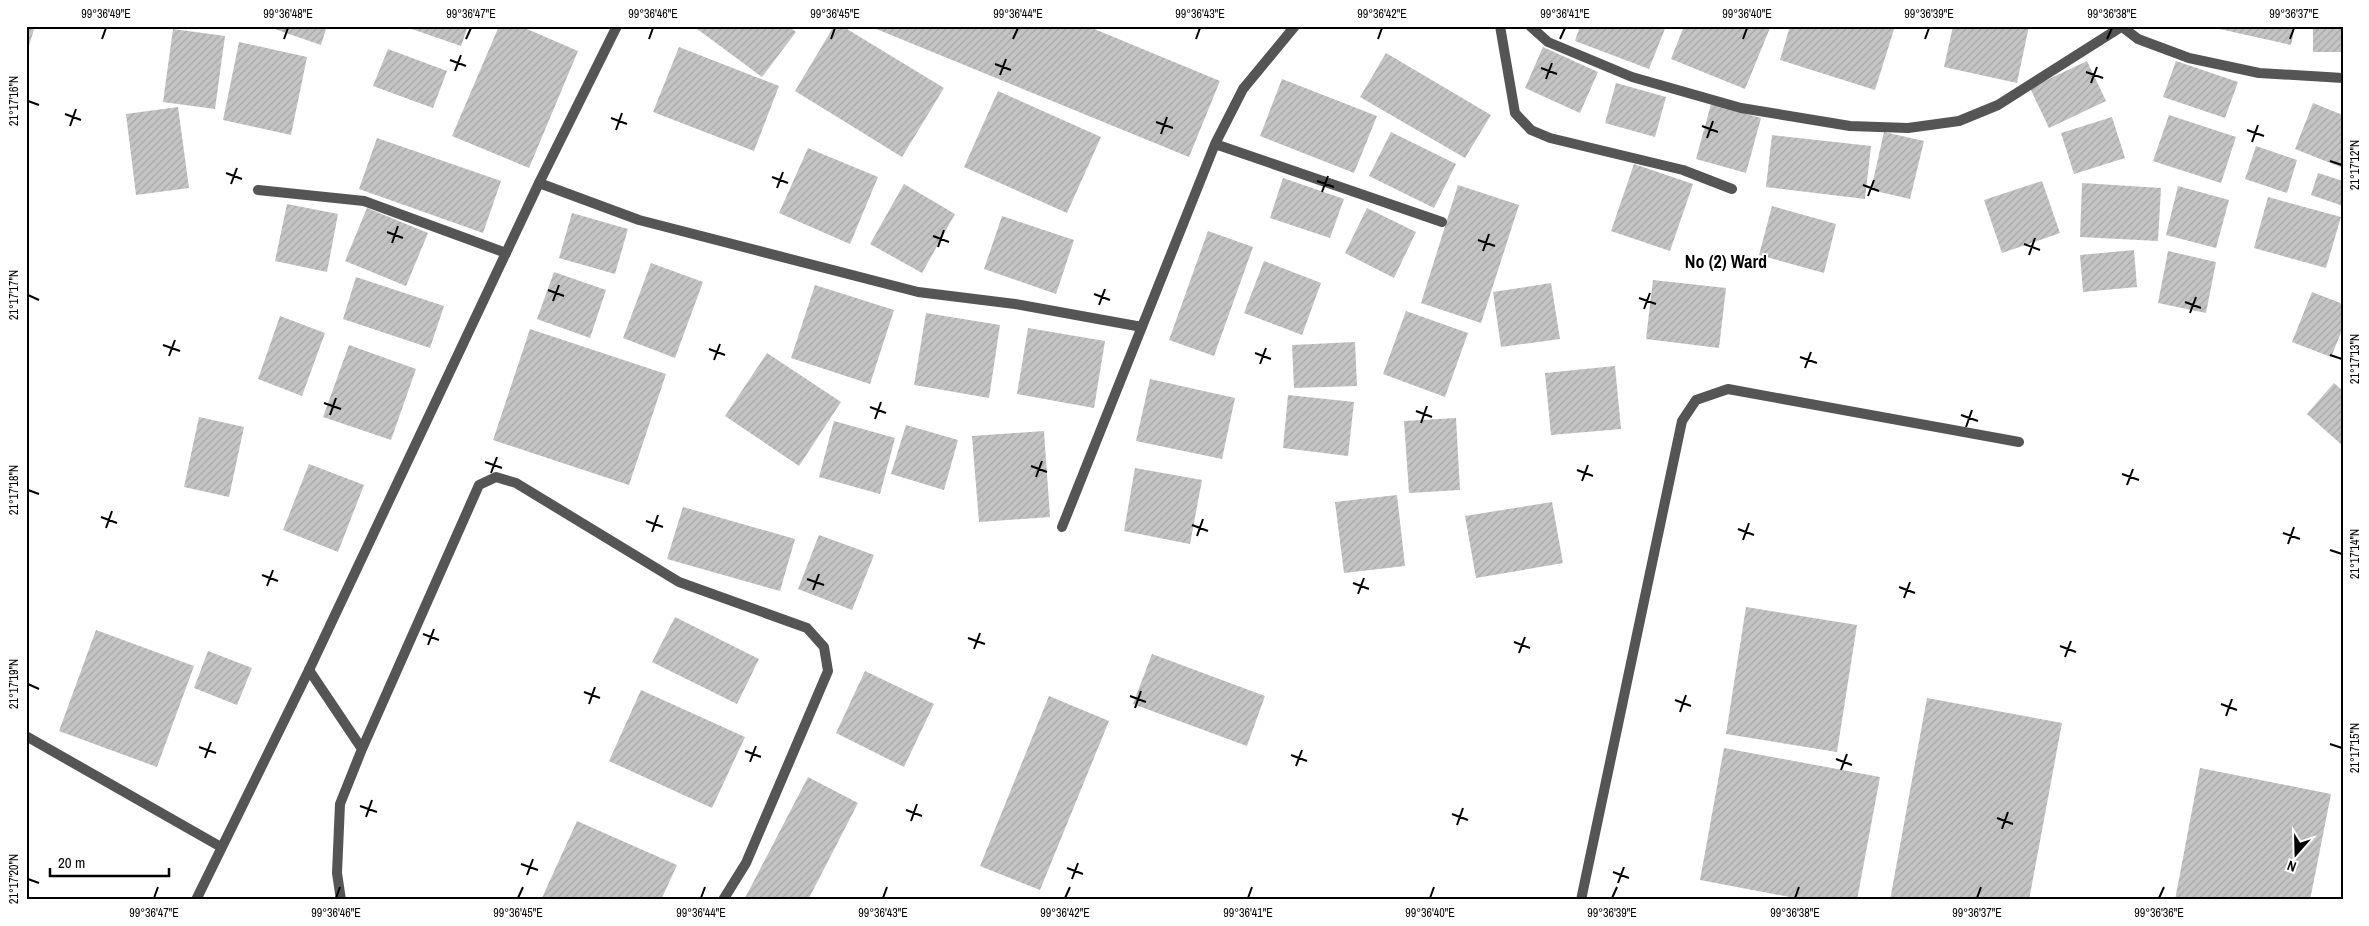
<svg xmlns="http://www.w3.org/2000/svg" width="2369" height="926" font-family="'Archivo Narrow',sans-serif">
	<defs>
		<pattern id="building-hatch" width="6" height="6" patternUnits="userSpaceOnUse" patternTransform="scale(1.25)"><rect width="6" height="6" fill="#c4c4c4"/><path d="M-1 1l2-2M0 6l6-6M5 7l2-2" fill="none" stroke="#a7a7a7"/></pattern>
	</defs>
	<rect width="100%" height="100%" fill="#fff"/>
	<!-- building -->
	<path fill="url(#building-hatch)" d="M26,26h9l-8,26h-1z
		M266,26h61l-6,19z
		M403,26h65l-7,20z
		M499,26h21l58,25 -49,117 -77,-32z
		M693,26h95l8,6 -34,45z
		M834,26h8l102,62 -42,69 -107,-66z
		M869,26h218l133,55 -31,76z
		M1580,26h86l-17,43 -74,-28z
		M1684,26l86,2 -25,61 -74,-30z
		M1790,26h105l-20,64 -95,-30z
		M1953,26h76l-12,57 -73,-16z
		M2051,26h28v2l-27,1z
		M2206,26h89l-4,19z
		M2313,26h30v26h-30z
		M173,29l52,7 -10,73 -52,-7z
		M239,42l68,15 -16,78 -68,-15z
		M679,47l100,39 -25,65 -101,-39z
		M1543,47l55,25 -18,41 -55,-25z
		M388,49l59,22 -14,37 -60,-22z
		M1386,53l105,62 -26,43 -105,-61z
		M2087,61l19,40 -57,27 -19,-40z
		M2176,61l62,21 -13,36 -62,-21z
		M1282,79l95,37 -23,57 -94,-37z
		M1616,83l50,14 -11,40 -50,-14z
		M998,91l103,46 -34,76 -103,-46z
		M2313,103l30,12v53l-48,-19z
		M1711,104l50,14 -15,55 -50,-14z
		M178,107l11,81 -53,7 -10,-81z
		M2169,115l67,22 -15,46 -68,-22z
		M2112,117l13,41 -51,16 -13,-41z
		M1391,132l65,32 -22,44 -65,-32z
		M1884,132l40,9 -14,58 -39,-9z
		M1772,135l99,11 -6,53 -99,-12z
		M377,138l124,43 -18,52 -124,-44z
		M2256,146l41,14 -10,33 -42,-14z
		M808,148l70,29 -28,67 -71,-31z
		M1634,164l59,20 -23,67 -59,-20z
		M2318,173l25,8v25l-32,-11z
		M1283,178l61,21 -14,39 -60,-20z
		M2042,181l18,52 -58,20 -18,-53z
		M2082,183l79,5 -3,53 -78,-4z
		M904,184l51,30 -33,59 -52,-29z
		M1458,185l61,20 -38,118 -60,-20z
		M2178,186l51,14 -13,48 -50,-13z
		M2268,197l73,20 -15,51 -72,-20z
		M287,204l51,10 -11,58 -52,-11z
		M1772,206l64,18 -12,49 -65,-18z
		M367,208l61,25 -22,53 -61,-25z
		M1367,208l49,24 -22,46 -49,-25z
		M572,213l56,16 -13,45 -56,-16z
		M1002,216l72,24 -18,54 -72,-25z
		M1208,231l45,16 -39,109 -45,-16z
		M2134,250l3,37 -54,5 -3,-37z
		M2168,251l48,11 -10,51 -48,-10z
		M1264,261l57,22 -19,52 -58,-22z
		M651,263l52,19 -28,76 -52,-20z
		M554,272l52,18 -16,48 -53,-19z
		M356,277l88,29 -14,42 -87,-29z
		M1653,280l73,8 -7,60 -73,-9z
		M1551,283l9,56 -59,8 -8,-55z
		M815,285l79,25 -24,74 -79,-26z
		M2312,292l31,12v24l-12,29 -39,-15z
		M1406,311l62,22 -23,64 -62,-23z
		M926,313l74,12 -11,73 -75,-13z
		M280,316l45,17 -23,63 -44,-17z
		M1028,328l77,13 -11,67 -77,-14z
		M530,329l136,45 -37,111 -136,-45z
		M1355,342l2,44 -63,2 -2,-43z
		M349,345l67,24 -25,71 -68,-23z
		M767,353l74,49 -42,64 -74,-50z
		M1615,366l6,63 -70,6 -6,-62z
		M1150,379l85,19 -13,61 -86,-18z
		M2334,383l9,8v55l-36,-32z
		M1288,395l66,7 -6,54 -65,-8z
		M199,417l45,10 -15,70 -45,-10z
		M1456,418l4,72 -51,3 -5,-72z
		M834,421l61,17 -15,56 -61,-17z
		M906,425l52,15 -14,50 -53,-16z
		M1044,431l6,86 -71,5 -7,-86z
		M309,464l55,21 -26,67 -55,-22z
		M1135,468l67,12 -12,64 -66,-13z
		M1397,495l8,71 -61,7 -9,-71z
		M1552,502l11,61 -87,15 -11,-62z
		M683,507l112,32 -15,52 -113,-32z
		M819,535l55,20 -22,55 -54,-21z
		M1746,607l111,18 -20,127 -111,-18z
		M675,617l84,42 -22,45 -85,-42z
		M96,630l98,36 -37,101 -98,-36z
		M208,651l44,17 -15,37 -43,-17z
		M1152,654l113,42 -18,50 -114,-42z
		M865,671l69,33 -30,63 -68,-34z
		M641,690l104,47 -33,71 -103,-47z
		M1049,696l60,25 -69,169 -60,-24z
		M1927,698l135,25 -33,177h-139z
		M1724,748l156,29 -23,123h-52l-105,-20z
		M2200,768l131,26 -21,106h-135z
		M808,777l50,26 -50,97h-64z
		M577,821l100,44 -16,35h-120z"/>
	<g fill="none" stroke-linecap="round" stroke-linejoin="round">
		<!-- service -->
		<path stroke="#555" stroke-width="10" d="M1581,900l101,-479 14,-21 32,-11 291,53"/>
		<!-- minor -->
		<path stroke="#555" stroke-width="10" d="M1500,26l15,87 16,17 19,8 133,32 49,19
			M1530,26l18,16 84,35 109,31 109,18 58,2 51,-7 39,-16 123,-78
			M2121,26l17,13 51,19 70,15 84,5
			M1215,144l227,78
			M539,183l100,37 279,72 97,12 127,23
			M258,190l106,11 142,52
			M1062,527l153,-383 28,-55 52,-63
			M309,670l53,79
			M26,736l195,111
			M341,900l-4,-27 3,-69 22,-55 117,-264 17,-8 20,6 163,99 128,46 17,19 4,24 -82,192 -23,37"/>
		<!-- tertiary -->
		<path stroke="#555" stroke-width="10" d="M196,900l113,-230 230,-487 78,-157"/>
	</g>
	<!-- ticks -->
	<path fill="none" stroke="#000" stroke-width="2" d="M102,39l4,-11M284,39l4,-11M466,39l5,-11M649,39l4,-11M831,39l4,-11M1013,39l5,-11M1196,39l4,-11M1378,39l4,-11M1560,39l5,-11M1743,39l4,-11M1925,39l4,-11M2107,39l5,-11M2290,39l4,-11M450,60l16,6M995,64l16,6M1541,68l16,6M455,71l6,-16M2086,72l17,6M1000,75l6,-16M1546,79l6,-16M2091,83l6,-16M28,101l11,4M65,114l16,6M611,118l16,6M1156,122l17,6M70,126l6,-17M1702,126l16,6M616,130l6,-17M2247,130l17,6M1161,134l6,-17M1707,138l6,-17M2252,142l6,-17M2330,161l12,4M226,173l16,6M772,177l16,6M1317,181l17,6M231,184l6,-16M1863,185l16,6M777,188l6,-16M1322,192l6,-16M1868,196l6,-16M387,232l16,6M933,236l16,6M1478,240l17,6M392,243l6,-17M2024,244l16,6M938,247l6,-17M1483,251l6,-17M2029,255l6,-17M548,290l16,6M1094,294l16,6M28,295l11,5M1639,298l17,6M553,301l6,-16M2185,302l16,6M1099,305l6,-16M1644,309l6,-16M2190,313l6,-16M163,345l17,6M709,349l16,6M1255,353l16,6M2330,355l12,4M169,356l6,-16M1800,357l17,6M714,360l6,-16M1260,364l6,-16M1805,368l6,-16M324,403l17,6M870,407l16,6M1416,411l16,6M330,415l6,-17M1961,415l17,6M875,419l6,-17M1421,423l6,-17M1966,427l6,-17M485,462l17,6M1031,466l16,6M1577,470l16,6M491,473l6,-16M2122,474l17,6M1036,477l6,-16M1582,481l6,-16M2127,485l6,-16M28,490l11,4M101,517l16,6M646,521l17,6M1192,525l16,6M106,528l6,-17M1738,529l16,6M652,532l6,-17M2283,533l17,6M1197,536l6,-17M1743,540l6,-17M2288,544l6,-17M2330,550l12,4M262,575l16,6M807,579l17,6M1353,583l16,6M267,586l6,-16M1899,587l16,6M813,590l6,-16M1358,594l6,-16M1904,598l6,-16M423,634l16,6M968,638l17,6M1514,642l16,6M428,645l6,-16M2060,646l16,6M974,649l6,-16M1519,653l6,-16M2065,657l6,-16M28,684l11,5M584,692l16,6M1130,696l16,6M1675,700l16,6M589,704l6,-17M2221,704l16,6M1135,708l6,-17M1680,712l6,-17M2226,716l6,-17M2330,744l12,4M199,747l17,6M745,751l16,6M1291,755l16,6M205,758l6,-16M1836,759l16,6M750,762l6,-16M1296,766l6,-16M1841,770l6,-16M360,806l17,6M906,810l16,6M1452,814l16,6M366,817l6,-17M1997,818l16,6M911,821l6,-17M1457,825l6,-17M2002,829l6,-17M521,864l17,6M1067,868l16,6M1613,872l16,6M527,875l6,-16M28,879l11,4M1072,879l6,-16M1618,883l6,-16M154,898l4,-11M336,898l4,-11M518,898l5,-11M701,898l4,-11M883,898l4,-11M1065,898l5,-11M1248,898l4,-11M1430,898l4,-11M1612,898l5,-11M1795,898l4,-11M1977,898l4,-11M2159,898l5,-11"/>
	<g text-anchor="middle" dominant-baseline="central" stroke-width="4" stroke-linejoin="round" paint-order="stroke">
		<!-- quarter labels -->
		<g font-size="18" font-weight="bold" fill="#000" stroke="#fff">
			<text x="1726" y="261">No (2) Ward</text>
		</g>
	</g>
	<!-- border -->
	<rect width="2369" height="926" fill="none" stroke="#ffffff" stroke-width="55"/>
	<!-- north arrow -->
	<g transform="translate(2296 854) rotate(200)" stroke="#ffffff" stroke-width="4" paint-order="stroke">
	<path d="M0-4L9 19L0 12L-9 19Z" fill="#000000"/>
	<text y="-8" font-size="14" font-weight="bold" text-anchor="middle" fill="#000000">N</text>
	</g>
	<!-- scale -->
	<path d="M50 868v8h119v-8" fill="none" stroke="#000000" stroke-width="2.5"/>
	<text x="58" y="868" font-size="15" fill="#000000" stroke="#ffffff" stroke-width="4" paint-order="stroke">20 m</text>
	<rect x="28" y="28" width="2314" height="870" fill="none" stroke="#000" stroke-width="2"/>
	<g font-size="12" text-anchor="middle" fill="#000">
		<text x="106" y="18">99°36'49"E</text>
		<text x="288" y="18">99°36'48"E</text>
		<text x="471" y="18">99°36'47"E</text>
		<text x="653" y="18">99°36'46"E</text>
		<text x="835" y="18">99°36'45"E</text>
		<text x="1018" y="18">99°36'44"E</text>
		<text x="1200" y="18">99°36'43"E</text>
		<text x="1382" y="18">99°36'42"E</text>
		<text x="1565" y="18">99°36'41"E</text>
		<text x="1747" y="18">99°36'40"E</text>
		<text x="1929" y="18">99°36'39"E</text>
		<text x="2112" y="18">99°36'38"E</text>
		<text x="2294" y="18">99°36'37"E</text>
		<text transform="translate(14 101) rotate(-90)" y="4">21°17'16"N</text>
		<text transform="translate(2355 165) rotate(-90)" y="4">21°17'12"N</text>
		<text transform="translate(14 295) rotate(-90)" y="4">21°17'17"N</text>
		<text transform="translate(2355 359) rotate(-90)" y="4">21°17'13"N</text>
		<text transform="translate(14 490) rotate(-90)" y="4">21°17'18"N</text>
		<text transform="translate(2355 554) rotate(-90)" y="4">21°17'14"N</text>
		<text transform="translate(14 684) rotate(-90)" y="4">21°17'19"N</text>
		<text transform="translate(2355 748) rotate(-90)" y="4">21°17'15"N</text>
		<text transform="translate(14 879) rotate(-90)" y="4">21°17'20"N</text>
		<text x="154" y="917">99°36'47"E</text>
		<text x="336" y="917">99°36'46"E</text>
		<text x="518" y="917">99°36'45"E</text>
		<text x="701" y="917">99°36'44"E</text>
		<text x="883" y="917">99°36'43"E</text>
		<text x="1065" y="917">99°36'42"E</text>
		<text x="1248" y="917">99°36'41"E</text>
		<text x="1430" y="917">99°36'40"E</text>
		<text x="1612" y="917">99°36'39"E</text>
		<text x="1795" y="917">99°36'38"E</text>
		<text x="1977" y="917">99°36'37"E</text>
		<text x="2159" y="917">99°36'36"E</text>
	</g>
</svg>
